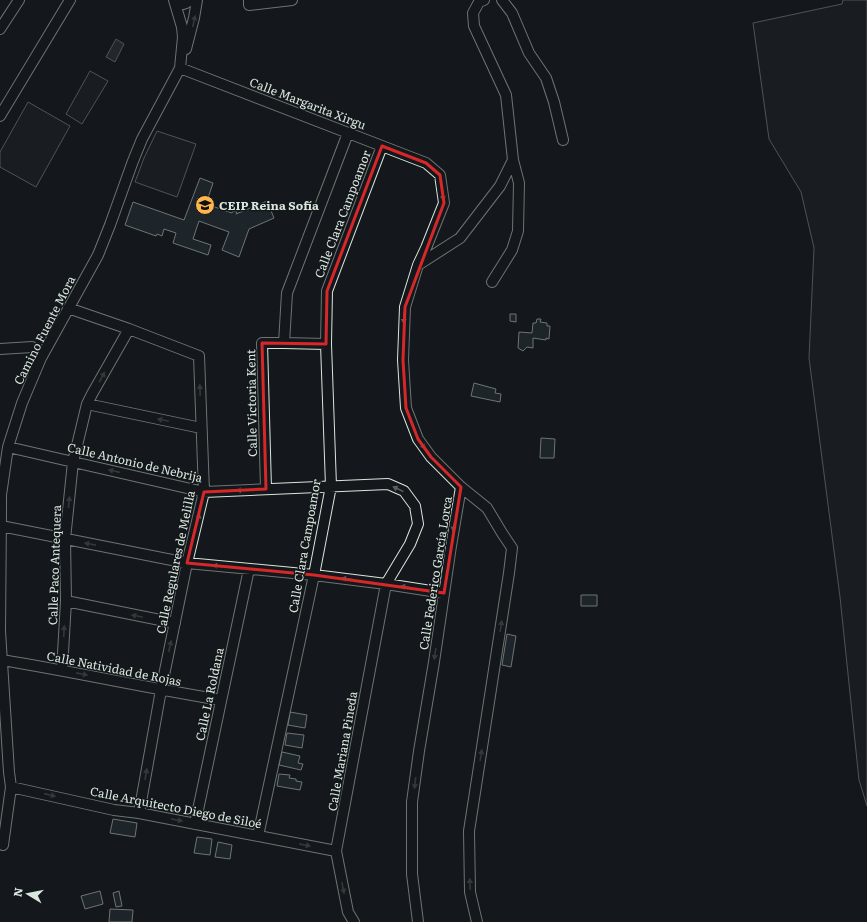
<svg xmlns="http://www.w3.org/2000/svg" width="867" height="922" font-family="Literata,serif">
	<rect width="100%" height="100%" fill="#14181c"/>
	<!-- green -->
	<path fill="#202428" stroke="#939e99" d="M843,0h24v806l-8,-26 -19,-183 -31,-239 5,-110 -13,-56 -32,-53 -16,-116 89,-19z
		M90,71l18,10 -26,43 -16,-10z
		M28,102l42,24 -34,61 -36,-20v-15z
		M157,131l39,13 -19,53 -42,-15 9,-24z"/>
	<!-- water -->
	<path fill="#363b3e" stroke="#939e99" d="M116,39l8,5 -9,18 -9,-5z"/>
	<!-- building -->
	<path fill="#2c363c" stroke="#d8e6dc" d="M200,178l13,5 -7,21 26,9 1,-2 4,1 -1,2 31,-13 7,17 -25,11 -10,28 -17,-7 7,-18 -30,-11 -6,18 18,6 -3,10 -35,-12 3,-10 -12,-4 -2,7 -5,-2 -1,2 -31,-11 8,-23 51,18z
		M510,314h6v8l-6,-1z
		M537,319h4l-1,3 7,1v3h3l-1,13 -3,-1v2l-13,-2v10l-6,-1 -4,4 -5,-3 1,-16 13,1 1,-10h3z
		M474,383l22,6 -1,4 6,1 -1,8 -29,-6z
		M541,438l14,1 -1,19h-14z
		M581,595h16v11h-16z
		M507,634l9,2 -5,31 -9,-2z
		M290,712l17,3 -2,13 -17,-3z
		M287,733l17,2 -2,13 -17,-3z
		M282,752l18,4 -2,7 5,1 -2,6 -22,-5z
		M279,774l11,1 -1,3 7,1v2l6,1 -2,8 -23,-4z
		M113,819l24,4 -2,14 -25,-4z
		M197,837l15,2 -2,16 -16,-2z
		M218,842l14,3 -2,14 -15,-2z
		M100,891l3,13 -18,5 -4,-13z
		M119,891l3,15 -6,1 -3,-14z
		M110,909l23,1 -1,12h-23z"/>
	<g fill="none" stroke-linecap="round" stroke-linejoin="round">
		<defs>
			<path id="minor" d="M176,0l7,4 3,-1 4,-3
				M249,0v5l43,-5
				M502,0l10,13 17,40 17,25 8,24 9,38
				M0,29l19,-29
				M186,49l8,-31 3,-18
				M180,68l246,95 14,12 4,28 -18,45 -8,17 -13,42 -2,53 3,48 12,31 13,18 30,30 26,21 15,25 10,15 -3,25 -40,258 1,61 7,30
				M0,116l70,-116
				M418,265l42,-27 40,-52 13,-26 -7,-65 -32,-69 -1,-13 6,-11 5,-2
				M492,282l20,-32 6,-19 1,-48 -6,-23
				M68,308l61,21 70,27 5,136 -17,71 -26,127 -22,123
				M284,343l42,1
				M0,349l32,-2 9,11
				M87,404l114,24
				M8,447l196,45 184,-8 16,7 11,15 3,18 -8,20 -24,40 58,9
				M266,489l-4,-146h22l3,-50 61,-160
				M1,526l186,37 127,12 72,9 -50,267 12,61 6,10
				M66,601l109,22
				M2,660c73,12 146,28 219,40
				M62,670l4,-69 -1,-62 8,-77 14,-58 5,-10 37,-65
				M11,787l103,23 25,3 197,38
				M195,824l54,-255
				M258,836l56,-261 17,-89 -5,-142 1,-53 55,-145
				M3,845l8,-58 -2,-15 -9,-141 1,-119v-17l7,-48 14,-44 19,-45 57,-103 12,-30 23,-64 9,-22 38,-71 3,-31 -1,-10 -8,-27
				M418,922l-6,-48v-72l7,-51 15,-89 17,-116 10,-59"/>
		</defs>
		<!-- minor casing -->
		<use href="#minor" stroke="#d8e6dc" stroke-width="12"/>
		<!-- minor -->
		<use href="#minor" stroke="#14181c" stroke-width="10"/>
	</g>
	<!-- one-way arrows -->
	<defs><path id="oneway-solid" d="M-6-.8H1V-3.2L6.5 0L1 3.2V.8H-6Z"/></defs>
	<g fill="#59605f">
		<use href="#oneway-solid" transform="translate(194 21) rotate(-78)"/>
		<use href="#oneway-solid" transform="translate(443 195) rotate(82)"/>
		<use href="#oneway-solid" transform="translate(404 318) rotate(92)"/>
		<use href="#oneway-solid" transform="translate(102 377) rotate(-61)"/>
		<use href="#oneway-solid" transform="translate(200 390) rotate(-92)"/>
		<use href="#oneway-solid" transform="translate(163 420) rotate(-168)"/>
		<use href="#oneway-solid" transform="translate(422 444) rotate(55)"/>
		<use href="#oneway-solid" transform="translate(114 471) rotate(-167)"/>
		<use href="#oneway-solid" transform="translate(398 489) rotate(-154)"/>
		<use href="#oneway-solid" transform="translate(242 490) rotate(178)"/>
		<use href="#oneway-solid" transform="translate(69 502) rotate(-84)"/>
		<use href="#oneway-solid" transform="translate(198 519) rotate(-77)"/>
		<use href="#oneway-solid" transform="translate(454 526) rotate(100)"/>
		<use href="#oneway-solid" transform="translate(90 544) rotate(-169)"/>
		<use href="#oneway-solid" transform="translate(218 566) rotate(-175)"/>
		<use href="#oneway-solid" transform="translate(347 579) rotate(-173)"/>
		<use href="#oneway-solid" transform="translate(406 587) rotate(-171)"/>
		<use href="#oneway-solid" transform="translate(137 616) rotate(-168)"/>
		<use href="#oneway-solid" transform="translate(501 626) rotate(-81)"/>
		<use href="#oneway-solid" transform="translate(64 631) rotate(-87)"/>
		<use href="#oneway-solid" transform="translate(170 646) rotate(-78)"/>
		<use href="#oneway-solid" transform="translate(435 654) rotate(98)"/>
		<use href="#oneway-solid" transform="translate(82 674) rotate(11)"/>
		<use href="#oneway-solid" transform="translate(481 755) rotate(-81)"/>
		<use href="#oneway-solid" transform="translate(146 774) rotate(-80)"/>
		<use href="#oneway-solid" transform="translate(415 783) rotate(97)"/>
		<use href="#oneway-solid" transform="translate(50 795) rotate(13)"/>
		<use href="#oneway-solid" transform="translate(177 820) rotate(11)"/>
		<use href="#oneway-solid" transform="translate(305 845) rotate(11)"/>
		<use href="#oneway-solid" transform="translate(470 884) rotate(-92)"/>
		<use href="#oneway-solid" transform="translate(343 888) rotate(79)"/>
	</g>
	<!-- marked area -->
	<path d="M0 0H867V922H0ZM382,146l44,17 14,12 4,28 -39,104 -2,53 3,48 12,31 13,18 30,30 -17,106 -130,-18 -127,-12 17,-71 62,-3 -4,-146 64,1 1,-53z" fill="#14181c" fill-opacity=".55" fill-rule="evenodd"/>
	<path fill="none" stroke="#d62828" stroke-width="3" stroke-linejoin="round" d="M382,146l44,17 14,12 4,28 -39,104 -2,53 3,48 12,31 13,18 30,30 -17,106 -130,-18 -127,-12 17,-71 62,-3 -4,-146 64,1 1,-53z"/>
	<!-- icons -->
	<defs>
		<symbol id="school-disc" viewBox="-11 -11 22 22"><circle r="9.5" fill="#ffb74d" stroke="#14181c"/><path d="M0-5L7-2L0 1L-7-2ZM-4 1L0 2.5L4 1V4Q0 6-4 4Z" fill="#111"/></symbol>
	</defs>
	<g fill-rule="evenodd">
		<use href="#school-disc" x="194" y="194" width="22" height="22"/>
	</g>
	<g text-anchor="middle" dominant-baseline="central" stroke-width="3" stroke-linejoin="round" paint-order="stroke">
		<!-- street labels -->
		<g font-size="12" fill="#d8e6dc" stroke="#14181c">
			<text transform="translate(308 103) rotate(21)">Calle Margarita Xirgu</text>
			<text transform="translate(342 214) rotate(-69)">Calle Clara Campoamor</text>
			<text transform="translate(44 330) rotate(-63)">Camino Fuente Mora</text>
			<text transform="translate(251 403) rotate(-91)">Calle Victoria Kent</text>
			<text transform="translate(135 462) rotate(13)">Calle Antonio de Nebrija</text>
			<text transform="translate(304 546) rotate(-80)">Calle Clara Campoamor</text>
			<text transform="translate(175 562) rotate(-78)">Calle Regulares de Melilla</text>
			<text transform="translate(54 565) rotate(-88)">Calle Paco Antequera</text>
			<text transform="translate(435 573) rotate(-81)">Calle Federico García Lorca</text>
			<text transform="translate(114 668) rotate(11)">Calle Natividad de Rojas</text>
			<text transform="translate(209 694) rotate(-78)">Calle La Roldana</text>
			<text transform="translate(342 751) rotate(-80)">Calle Mariana Pineda</text>
			<text transform="translate(176 807) rotate(11)">Calle Arquitecto Diego de Siloé</text>
		</g>
		<!-- poi labels -->
		<g font-size="12" font-weight="bold" fill="#d8e6dc" stroke="#14181c" text-anchor="start">
			<text x="219" y="205">CEIP Reina Sofía</text>
		</g>
	</g>
	<!-- north arrow -->
	<g transform="translate(28 894) rotate(280)" stroke="#14181c" stroke-width="3" paint-order="stroke">
	<path d="M0-3L7 15L0 10L-7 15Z" fill="#d8e6dc"/>
	<text y="-6" font-size="11" font-weight="bold" text-anchor="middle" fill="#d8e6dc">N</text>
	</g>
</svg>
